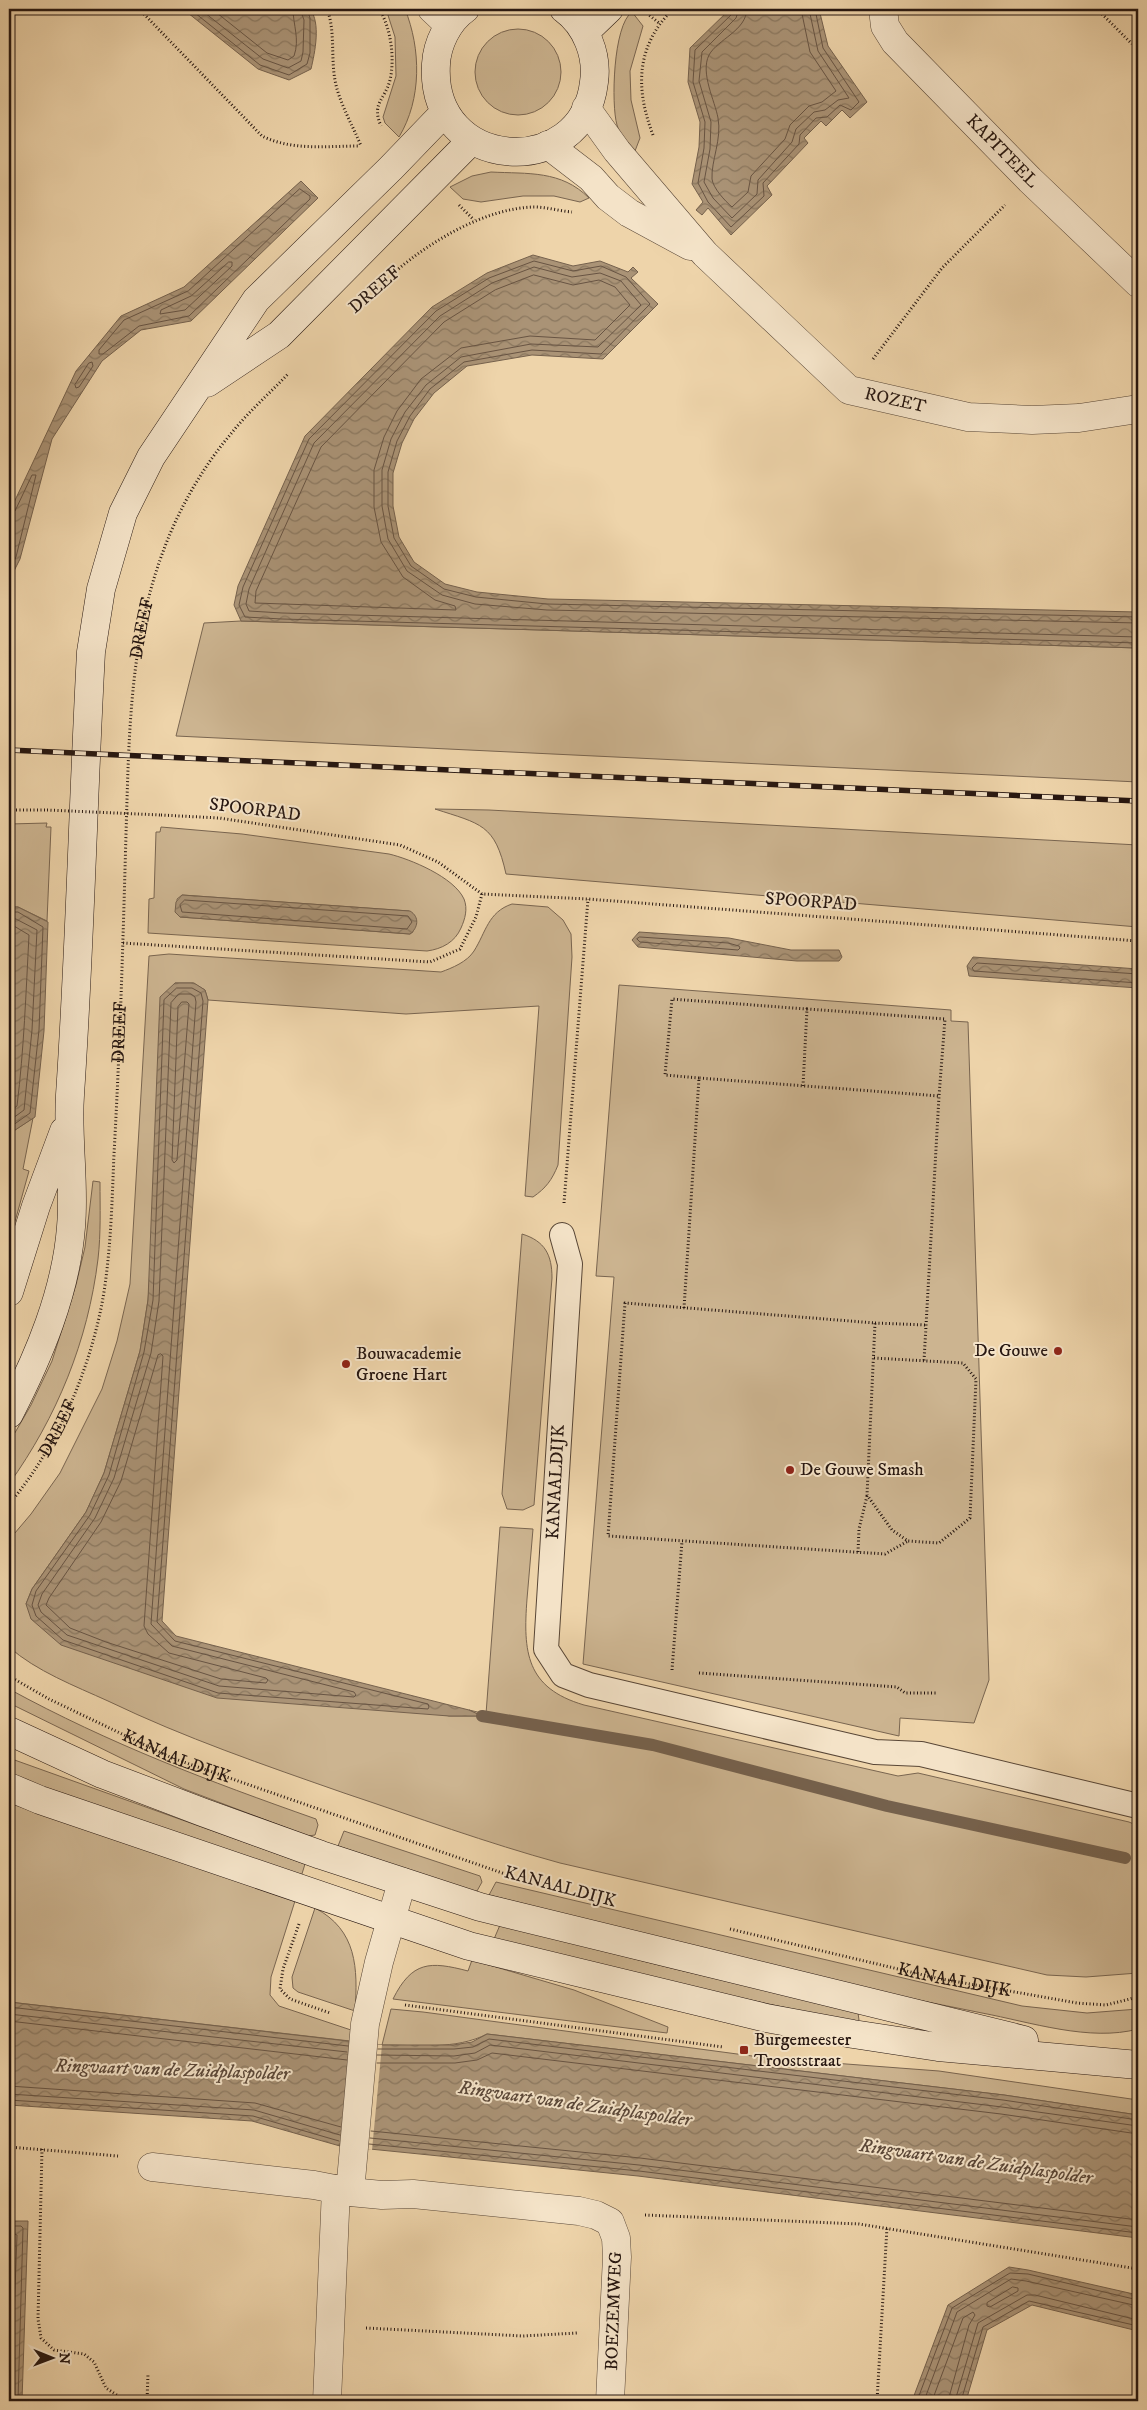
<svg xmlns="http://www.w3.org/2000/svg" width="1147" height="2410" font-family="'IM FELL DW Pica',serif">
	<defs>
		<pattern id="water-waves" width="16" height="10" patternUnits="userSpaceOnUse" patternTransform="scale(1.25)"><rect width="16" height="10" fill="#aa9376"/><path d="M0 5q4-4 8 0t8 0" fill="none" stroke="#8a775f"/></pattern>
	</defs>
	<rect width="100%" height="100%" fill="#eed4aa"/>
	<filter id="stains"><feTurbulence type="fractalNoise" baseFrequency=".004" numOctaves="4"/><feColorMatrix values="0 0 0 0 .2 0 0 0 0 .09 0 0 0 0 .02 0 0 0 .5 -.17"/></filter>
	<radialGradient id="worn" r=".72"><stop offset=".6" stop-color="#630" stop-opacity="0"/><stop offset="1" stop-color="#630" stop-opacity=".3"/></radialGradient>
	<!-- green -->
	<path fill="#ccb490" stroke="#796550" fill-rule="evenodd" d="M386,9h19c16,40 17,90 -6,128l-14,-14 -2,-6 13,-41 -1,-39z
		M632,12l11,14 -13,45 1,29 9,38 -5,13c-7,-8 -15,-16 -18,-26 -6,-20 -4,-100 15,-113z
		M475 72a43 43 0 1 1 86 0a43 43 0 1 1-86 0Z
		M491,172c37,2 70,-2 98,26l-9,4 -26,-6h-31l-42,6 -18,-3 -13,-12 22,-11z
		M241,621l897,27v134l-962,-46 28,-113z
		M435,809l54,1 649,35v82l-632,-53c-11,-50 -25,-50 -71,-65z
		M47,823l-1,4h5l-4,94 -29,-14h-9v-83z
		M161,827l81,7 147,20c21,5 65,23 75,45 4,10 1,20 -3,29 -6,14 -19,21 -34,23l-279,-18 1,-34 5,-1 2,-66h4zM182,895l227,16 4,21 -3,2 -230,-17 -2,-2 -1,-16z
		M512,904l36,3 15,13 8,14 1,23 -14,208c-6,15 -12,23 -25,32l-8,-1 14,-190 -133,8 -198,-14 -3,-10 -12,-7h-18l-27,317 -8,51 -36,122 -18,39 -54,77 -6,15 423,112h32l-12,-6 17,4 14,-187 33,2c-2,23 -4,47 -6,70 -4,53 -1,89 57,106l314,71 20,-3 211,49 9,4v147l-52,4 -39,-2 -487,-112c-73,-20 -144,-46 -216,-70 -80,-28 -159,-55 -236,-92 -33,-15 -72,-30 -99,-54v-107l22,-26 29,-41 42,-84 15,-48 13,-57 19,-328 20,-2 272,18c11,-4 26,-10 33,-21 12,-19 14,-39 38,-47z
		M619,985l332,25v11l17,1 21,658 -15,43 -74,-5 -1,18 -316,-72 31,-387 -18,-1z
		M33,1118l-10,51 6,2 -20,72v-109z
		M93,1181l7,1c0,25 1,51 -2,77 -10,82 -41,158 -89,225v-41l22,-38 21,-44 24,-76 9,-38z
		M522,1234c23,7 30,21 30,44l-18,227 -11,5 -16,-1 -5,-15z
		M9,1689c101,55 199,92 307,130l2,6 -3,10 -7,1 -124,-47 -175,-86z
		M9,1758l296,106 -4,13 -292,-102z
		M9,1803l286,98 -24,76 -1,18 9,11 72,24 -1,11 -341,-39z
		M344,1831l136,45 2,6 -5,9 -4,1 -135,-46z
		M496,1882l526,124 65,7 51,-4v20c-48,13 -108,-7 -156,-16 -166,-32 -329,-77 -493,-118z
		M315,1908c42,22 43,60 40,103l-57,-19 -5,-4 -1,-11z
		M500,1925l175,44 176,41 7,3 1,7 -4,2 -13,-2 -174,-38 -174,-43z
		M472,1960l102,30 94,37 -1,6 -274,-34c19,-38 37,-38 75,-28z
		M391,2009l32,3 344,46 172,13 199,29v15l-134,-20 -517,-61c-31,16 -70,11 -105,11z"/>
	<!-- water -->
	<path fill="url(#water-waves)" stroke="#75614d" d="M183,9h127c11,14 5,43 1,60l-22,11 -31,-11z
		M730,9h89l9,37 39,56 -17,16 -8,-8 -16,16 -5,-5 -17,17 4,5 -41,43 5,9 -41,40 -23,-27 -6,7 -6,-5 7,-8 -11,-18 7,-37 1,-25 -12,-40 2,-34z
		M301,181l17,17 -127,123 -50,9 -39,31 -50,78 -32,120 -11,22v-68l67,-142 45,-55 63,-29z
		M533,255l40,11 27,-5 28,11 5,-5 5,5 -7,6 27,26 -55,55 -71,-4 -65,11 -33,27 -20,26 -12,24 -9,30v33l6,31 15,25 31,22 32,8 71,7 590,13v36l-897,-27 -7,-16 4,-19 67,-150 127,-129 55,-34z
		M182,895l228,16c10,6 8,17 0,23l-230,-17 -5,-5 1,-10z
		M9,907h9l30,15 -4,109 -9,86 -26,17 2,-159 -2,-6z
		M639,932l90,6 62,12h48l3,7 -3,4h-42l-159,-14 -6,-7z
		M973,957l165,12v19l-169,-12 -2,-10z
		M175,983h19l11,7 3,10 -46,621 14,15 293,74 13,6h-33l-232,-18 -156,-53 -30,-26 -5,-15 6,-15 54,-77 18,-39 36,-122 8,-51 12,-303z
		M9,2002l373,43h71l19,-3 15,-8 517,61 134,20v123l-500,-62 -298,-30 -88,-25 -243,-16z
		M9,2221h19l-6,180h-13z
		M1009,2267l19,3 110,25v36l-106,-26 -45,25 -21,71h-54l36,-96z"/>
	<!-- pier -->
	<path fill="#eed4aa" d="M350,2041l32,4 -10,105 -32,-4z"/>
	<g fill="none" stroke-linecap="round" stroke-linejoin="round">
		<!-- shore -->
		<path stroke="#685443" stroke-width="1" d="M190,9l70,56 29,10 18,-11 3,-11v-35l-3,-9
			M200,9l63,50 25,9 13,-7 2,-9 1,-32 -4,-11
			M212,9l55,44 21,7 6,-4c6,-17 -1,-31 -1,-47
			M733,9l-1,5 -37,36 -2,32 12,40 -1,26 -6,35 10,19 23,25 33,-31 -1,-13 36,-39 1,-9 16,-17 11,-1 13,-12 11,5 8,-8 -36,-54 -8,-39
			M739,9l-3,9 -34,34 -3,29 12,41 -1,27 -6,33 9,16 19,20 25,-24 1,-14 34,-38 4,-13 18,-17 11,-2 13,-10 11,-2 -31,-47 -9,-42
			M747,9c-1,22 -29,30 -38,46 -9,18 6,46 9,63 4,21 -7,43 -6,61 1,9 13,22 20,28l16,-15 3,-16 34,-37 5,-14 19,-19 13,-4 14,-11 -26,-39 -9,-43
			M300,189l10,7v3l-121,117 -50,10 -36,28h-4v-4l25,-30 64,-29z
			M229,262h3v4l-47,44 -25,4 1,-4 30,-14z
			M534,275l39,10 26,-5 16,7 15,18 -35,35 -65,-4 -69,12 -40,31 -24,32 -13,26 -10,33v37l7,35 22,35 32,23 20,6 1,4 -201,-7 1,-12 65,-144 123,-125 51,-32z
			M89,363l3,-1 1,4 -14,21 -3,1 -1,-3z
			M9,513l6,-2 17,-36h4l-20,82 -7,13
			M1138,617l-591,-13 -71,-7 -32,-8 -33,-23 -17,-28 -6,-32v-34l9,-31 13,-25 20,-27 34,-27 68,-12 69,4 49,-50 -24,-27 -25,-11 -28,5 -39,-10 -45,17 -53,33 -127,128 -66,148 -4,18 6,12 37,2 856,24
			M1138,623l-591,-13 -72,-6 -33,-9 -35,-24 -19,-32 -6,-33v-36l9,-31 14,-27 21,-27 35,-28 70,-13 67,3 43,-42 -20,-24 -21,-8 -28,4 -38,-10 -42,16 -52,33 -126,127 -65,146 -3,15 3,7 33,2 856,24
			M185,900l223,16 4,6 -5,7 -225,-17 -2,-7z
			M9,912h9l25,15 -4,103 -9,83 -21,15
			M9,918l7,1 21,11 -5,100 -8,80 -15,11
			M9,926h5l15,9c-3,57 -5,114 -12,171l-8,6
			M640,937l88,6 11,3 1,2 -2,2 -98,-8 -3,-3z
			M1138,974l-161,-11 -5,5 2,3 164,12
			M177,988h15l9,5 2,8 -46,621 18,19 253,63 1,3 -1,2 -210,-16 -155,-53 -27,-24 -4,-11 4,-14 54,-76 19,-40 35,-123 9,-52 11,-300z
			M179,994h12l4,3 1,5 -45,622 21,22 182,46 2,3 -2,2 -135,-11 -152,-51 -26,-23 -3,-7 4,-11 53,-76 19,-40 37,-125 8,-52 12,-298z
			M182,1002h5l2,2 -12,156 -3,3 -2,-3 6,-153z
			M161,1354l2,2 -19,270 4,8 21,19 97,25 2,2 -2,3 -45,-4 -115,-37 -36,-14 -24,-23 3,-7 52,-76 20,-41 37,-126z
			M9,2007l339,39
			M9,2014l338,38
			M9,2021l338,39
			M378,2049h76l19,-2 16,-8 514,61 135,20
			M377,2055l77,1 21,-3 15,-8 512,62 136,19
			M377,2063h78l22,-3 15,-7 509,61 137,20
			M9,2086l246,17 86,24
			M9,2094l245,16 86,25
			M9,2100l244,16 86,25
			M371,2131l269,27 498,62
			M370,2138l269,27 499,62
			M369,2144l270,27 499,62
			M9,2226h12l2,2 -5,173
			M9,2232l8,3 -6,166
			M1013,2287l5,1v3l-28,16 -3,-1v-3z
			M917,2401l35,-93 58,-35 18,1 110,26
			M924,2401l33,-89 54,-33 15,2 112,25
			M932,2401l31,-83 10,-6 2,3 -6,10 -21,76
			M955,2401l23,-78 49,-28h8l103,25
			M961,2401l22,-74 46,-26 109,25"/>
		<!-- stream -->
		<path stroke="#75614d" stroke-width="12" d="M482,1716l171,29 234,61 238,52"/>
		<defs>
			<path id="lane" d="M562,1235l8,29 -24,385 17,26 26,10 286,67 46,2 217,52"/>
			<g id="street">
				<path d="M432,9l17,16"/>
				<path id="s4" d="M883,9l2,17 10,16 135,138 108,103"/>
				<path id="s5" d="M586,108l31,43 88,103 144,136 119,27 64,3 47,-2 59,-9"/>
				<path d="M548,145l43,33 17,19 21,16 61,33"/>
				<path d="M152,2167l162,18 36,7 32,3 31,-1 166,17 17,4 14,7 6,16 1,19 -7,144"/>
				<path d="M350,2192l15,-168 14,-62 23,-80"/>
				<path d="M327,2401l9,-212"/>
			</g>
			<path id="secondary" d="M465,9c-17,12 -28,35 -29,55 -7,109 147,118 158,18 4,-27 -8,-57 -30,-73
				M585,32l24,-23
				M207,383l72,-48 193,-195
				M9,1292l27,-86 28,-75
				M9,1414c30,-58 57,-122 62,-187 4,-44 -4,-88 -1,-132 10,-148 13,-295 21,-443l10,-63 22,-76 28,-56 105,-157 135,-132 54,-56
				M9,1731l93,43 100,38 119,43 159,52 544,133
				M9,1787l31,13 429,146 297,72 87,16 85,13 200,18"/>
		</defs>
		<!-- lane casing -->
		<use href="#lane" stroke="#584636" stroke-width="26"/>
		<!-- street casing -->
		<use href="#street" stroke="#584636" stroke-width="29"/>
		<!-- secondary casing -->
		<use href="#secondary" stroke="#261610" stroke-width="29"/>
		<!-- path -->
		<g stroke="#261610" stroke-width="3" stroke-dasharray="1 2.5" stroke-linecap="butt">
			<path d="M139,9l123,127c30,15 65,10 98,10"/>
			<path d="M327,9c9,23 3,51 9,76 5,21 17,41 25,61"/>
			<path d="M379,9c12,18 16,50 11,71 -5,20 -19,23 -9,46"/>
			<path d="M1097,9l35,35"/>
			<path d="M644,11l15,12"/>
			<path d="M1102,13l4,-4"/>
			<path d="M653,135c-18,-47 -17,-89 20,-126"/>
			<path d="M459,205l15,15"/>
			<path d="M396,271c35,-30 90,-63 138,-64 13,0 25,4 38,5"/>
			<path d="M873,359l69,-91 63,-63"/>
			<path d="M9,810h38"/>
			<path d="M161,815l58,3 181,27 38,17 44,32 106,5 550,42"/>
			<path d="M123,943l307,19 30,-13 16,-32 6,-23"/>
			<path d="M699,1078l-34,-3 7,-76 135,10"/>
			<path d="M803,1086l4,-77 138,10 -6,77"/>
			<path d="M564,1203l24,-304"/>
			<path d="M684,1308l15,-230 240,18 -15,265"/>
			<path d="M875,1323l51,2"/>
			<path d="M874,1358l89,5 13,16 -6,139 -31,25 -31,-2 -16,-11 -25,-35 8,-172 -250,-20 -17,233 277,18 23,-13"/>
			<path id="s1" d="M9,1504c48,-56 81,-134 94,-206 8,-48 9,-97 11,-144 6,-107 9,-213 12,-320 3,-96 3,-193 38,-285 15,-40 38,-81 66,-114 17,-22 39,-41 58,-61"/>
			<path d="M858,1552l1,-23 8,-33"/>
			<path d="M672,1670l10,-129"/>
			<path d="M699,1673l198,14 8,6h33"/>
			<path id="s2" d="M9,1676l40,23 123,59 336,117"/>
			<path d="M299,1924l-16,45 -3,20 10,10 40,14"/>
			<path id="s3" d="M730,1929l206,49 141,25 29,2 32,-8"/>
			<path d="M405,2005l318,42"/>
			<path d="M9,2147l109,9"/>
			<path d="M42,2149l-4,170 3,19 13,12 30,4 10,8 12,26 20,13"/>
			<path d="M645,2215l214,9 279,45"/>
			<path d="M366,2328l157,8 54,-3"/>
			<path d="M147,2401l1,-27"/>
			<path d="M877,2401l10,-174"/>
		</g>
		<!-- lane -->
		<use href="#lane" stroke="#f4e3c8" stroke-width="24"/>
		<!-- street -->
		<use href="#street" stroke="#f4e3c8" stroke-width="28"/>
		<!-- secondary -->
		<use href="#secondary" stroke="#f4e3c8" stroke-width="28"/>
		<defs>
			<path id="rail" d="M9,750l1129,51"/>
		</defs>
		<!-- rail casing -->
		<use href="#rail" stroke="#261610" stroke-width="5.5"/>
		<!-- rail -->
		<use href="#rail" stroke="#f4e3c8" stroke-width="4" stroke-dasharray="11" stroke-linecap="butt"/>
		<!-- path-bridge -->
		<path stroke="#261610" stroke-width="3" stroke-dasharray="1 2.5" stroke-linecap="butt" d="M47,810l114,5"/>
	</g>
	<!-- markers -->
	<g fill="#8f2418" stroke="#f4e3c8" stroke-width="2">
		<circle cx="1058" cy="1351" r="5"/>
		<circle cx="346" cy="1364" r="5"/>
		<circle cx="790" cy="1470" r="5"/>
		<rect x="739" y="2045" width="10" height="10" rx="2.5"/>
	</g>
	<g text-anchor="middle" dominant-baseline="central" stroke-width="4" stroke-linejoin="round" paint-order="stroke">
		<!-- street labels -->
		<g font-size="18" fill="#261610" stroke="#f4e3c8">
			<text stroke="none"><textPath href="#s4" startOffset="189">KAPITEEL</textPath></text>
			<text transform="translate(375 290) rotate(-41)">DREEF</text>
			<text stroke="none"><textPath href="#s5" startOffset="434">ROZET</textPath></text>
			<text stroke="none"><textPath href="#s1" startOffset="900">DREEF</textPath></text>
			<text transform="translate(255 810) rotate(7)">SPOORPAD</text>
			<text transform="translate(811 902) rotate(4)">SPOORPAD</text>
			<text stroke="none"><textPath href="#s1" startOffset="495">DREEF</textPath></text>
			<text stroke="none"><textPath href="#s1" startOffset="90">DREEF</textPath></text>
			<text transform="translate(556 1482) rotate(-87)">KANAALDIJK</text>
			<text stroke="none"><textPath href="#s2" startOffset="186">KANAALDIJK</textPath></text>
			<text transform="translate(560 1887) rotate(15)">KANAALDIJK</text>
			<text stroke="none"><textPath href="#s3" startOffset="230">KANAALDIJK</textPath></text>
			<text transform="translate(614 2311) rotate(-88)">BOEZEMWEG</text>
		</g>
		<!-- poi labels -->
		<g font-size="18" fill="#261610" stroke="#f4e3c8" text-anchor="start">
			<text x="1048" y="1351" text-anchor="end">De Gouwe</text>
			<text x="356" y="1354">Bouwacademie<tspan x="356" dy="21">Groene Hart</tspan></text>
			<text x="800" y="1470">De Gouwe Smash</text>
			<text x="754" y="2040">Burgemeester<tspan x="754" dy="21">Trooststraat</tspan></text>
		</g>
		<!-- water labels -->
		<g font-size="19" font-style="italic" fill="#5b4839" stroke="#f4e3c8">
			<text transform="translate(172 2070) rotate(2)">Ringvaart van de Zuidplaspolder</text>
			<text transform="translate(575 2104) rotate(8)">Ringvaart van de Zuidplaspolder</text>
			<text transform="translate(976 2162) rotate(8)">Ringvaart van de Zuidplaspolder</text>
		</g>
	</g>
	<!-- margin -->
	<rect width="1147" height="2410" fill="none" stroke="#eed4aa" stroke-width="30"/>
	<rect x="10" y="10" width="1127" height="2390" fill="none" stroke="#261610" stroke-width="2.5"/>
	<rect x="15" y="15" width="1117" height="2380" fill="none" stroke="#261610"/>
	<!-- north arrow -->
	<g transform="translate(52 2358) rotate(91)" stroke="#f4e3c8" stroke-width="4" paint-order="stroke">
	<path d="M0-4L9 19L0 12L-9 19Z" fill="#261610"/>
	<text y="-8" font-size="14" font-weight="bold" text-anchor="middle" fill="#261610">N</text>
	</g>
	<rect width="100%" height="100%" filter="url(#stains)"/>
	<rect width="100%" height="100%" fill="url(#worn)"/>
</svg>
